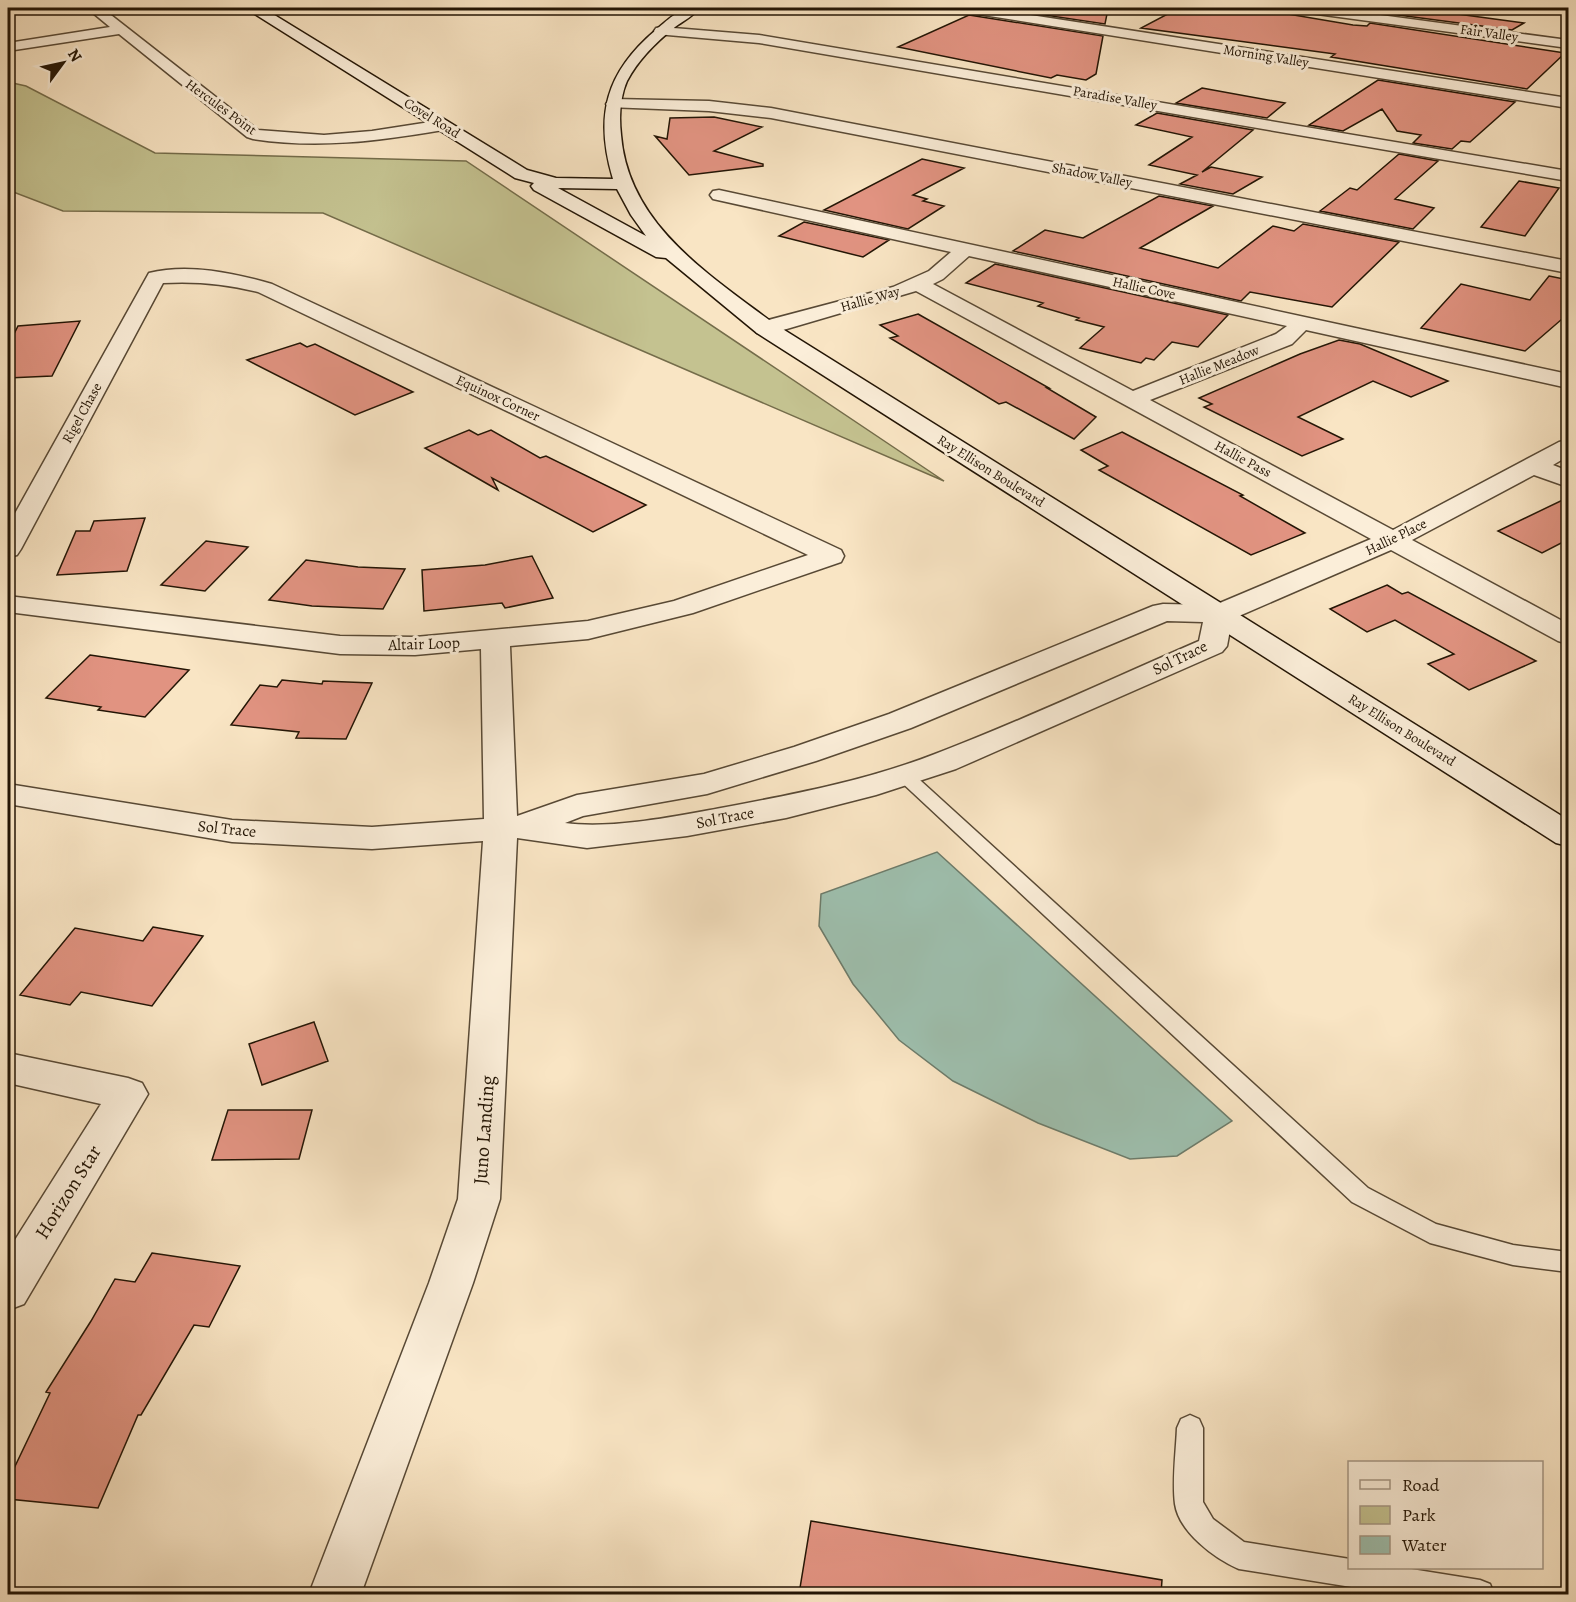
<svg xmlns="http://www.w3.org/2000/svg" width="1576" height="1602" font-family="Alegreya,serif">
	<rect width="100%" height="100%" fill="#f9e5c4"/>
	<filter id="stains"><feTurbulence type="fractalNoise" baseFrequency=".00333" numOctaves="4"/><feColorMatrix values="0 0 0 0 .2 0 0 0 0 .09 0 0 0 0 .02 0 0 0 .5 -.17"/></filter>
	<radialGradient id="worn" r=".72"><stop offset=".6" stop-color="#630" stop-opacity="0"/><stop offset="1" stop-color="#630" stop-opacity=".3"/></radialGradient>
	<!-- green -->
	<path fill="#c4c290" stroke="#746c4a" stroke-width="1.5" d="M8,82l18,4 129,67 311,8 478,320 -621,-268 -260,-2 -55,-21z"/>
	<!-- water -->
	<path fill="#9ec0af" stroke="#6d7c6b" stroke-width="1.5" d="M937,852l295,269 -55,35 -47,3 -92,-36 -85,-42 -54,-41 -46,-56 -34,-58 2,-32z"/>
	<!-- building -->
	<path fill="#e19381" stroke="#231505" stroke-width="1.5" d="M997,8h64l46,6 -2,10z
		M1179,8h74l100,17 14,1 3,-3 195,30 -38,36 -196,-32 4,-3 -194,-26z
		M1390,8h23l111,15 -12,7 -129,-17z
		M969,15l134,21 -7,38 -10,6 -29,-5 -6,3 -153,-31z
		M1378,80l137,22 -45,40 -9,-1 -9,8 -39,-6 8,-8 -24,-4 -15,-22 -39,22 -34,-6z
		M1202,88l83,15 -18,15 -91,-15z
		M1157,113l96,17 -51,42 9,-5 51,10 -29,17 -53,-10 17,-9 -48,-10 43,-28 -56,-12z
		M714,117l48,10 -48,24 49,13v2l-74,9 -34,-39 12,3 3,-21z
		M1399,154l39,7 -43,38 39,9 -21,21 -93,-18 30,-23 7,2z
		M922,159l42,9 -51,27 14,4 -4,2 21,5 -36,23 -84,-19z
		M1519,181l40,7 -34,48 -44,-9z
		M1159,196l54,10 -73,42 78,20 55,-42 21,5 9,-7 96,18 -67,65 -82,-15 -9,9 -228,-50 32,-21 38,8z
		M804,222l85,18 -26,17 -84,-21z
		M995,264l233,51 -30,32 -26,-5 -18,18 -8,-2 -5,5 -61,-15 24,-21 -28,-7 3,-2 -41,-12 5,-3 -77,-20z
		M1549,276l20,4v33l-44,38 -104,-23 40,-44 69,16z
		M918,314l131,74h-2l49,29 -22,22 -68,-37 -7,2 -109,-66 8,-2 -18,-11z
		M80,321l-28,55 -44,2v-32l10,-20z
		M1339,340l21,4 88,37 -37,16 -38,-16 -75,36 45,22 -41,17 -98,-49 8,-3 -13,-6 101,-44z
		M300,343l7,4 8,-3 98,48 -58,23 -108,-55z
		M469,430l9,5 13,-5 49,28 6,-2 100,49 -53,27 -101,-54 6,12 -73,-42z
		M1122,432l121,63 -3,1 65,37 -54,22 -152,-85 9,-4 -27,-16z
		M1569,497v42l-27,14 -44,-22z
		M145,518l-18,53 -70,4 19,-44h14l4,-10z
		M206,541l42,6 -43,44 -44,-6z
		M532,556l21,42 -48,10 -3,-5 -78,8 -2,-41 63,-5z
		M306,560l52,7 47,2 -22,40 -71,-3 -43,-6z
		M1387,585l15,9 6,-2 128,69 -67,29 -41,-26 26,-10 -59,-34 -28,12 -37,-23z
		M90,655l53,8 46,7 -44,47 -47,-7 3,-3 -55,-9z
		M282,680l40,4 1,-3 49,2 -26,56 -50,-1 3,-6 -68,-7 29,-40 17,2z
		M153,927l50,9 -51,70 -71,-14 -11,13 -50,-10 55,-67 68,13z
		M314,1022l14,39 -66,24 -13,-41z
		M228,1110h84l-13,49 -87,1z
		M152,1253l88,13 -31,61 -15,-2 -53,90h-3l-40,93 -90,-9v-18l42,-88 -4,-1 45,-71 24,-42 20,3z
		M811,1521l351,59 -1,14h-362z"/>
	<g fill="none" stroke-linecap="round" stroke-linejoin="round">
		<defs>
			<path id="lane" d="M904,769l6,2 458,417 68,36 77,21 55,7v20l-55,-7 -83,-22 -78,-41 -454,-423 -3,-4 3,-4z
				M1190,1415l9,4 4,9v74l10,17 31,23 106,17v9h55l75,12 10,4 4,10h-99l-156,-25c-24,-10 -60,-37 -64,-65 -3,-24 1,-52 2,-76l4,-9z"/>
			<path id="street" d="M87,8h15l156,122 66,5 48,-4 71,-11 8,5 -8,5c-64,11 -125,19 -190,9l-6,-2 -128,-103 -111,17v-8l102,-16z
				M957,8h29l582,90v10l-604,-96z
				M1295,8h33l240,32v8l-266,-36z
				M661,27l98,8 809,136v10l-809,-138 -103,-9 -2,-3 2,-3z
				M614,99l95,2 62,7 797,153v12l-797,-155 -62,-7 -101,-4 -2,-3 2,-3z
				M719,190l849,184v14l-262,-58 -14,14 -142,56 243,130 166,-88 9,-2v16l-15,9 15,6v16l-34,-12 -122,65 156,84v20l-10,-3 -167,-91 -159,69 -5,27 -5,6 -266,117 -80,26 -90,23 -99,18 -100,12 -70,-10 -17,361 -27,84 -112,311h-52l120,-311 29,-84 25,-358 -111,8 -140,-7 -224,-38v-20l224,36 140,7 112,-8 -3,-170 -66,6 -75,-1 -332,-42v-16l332,40 75,1 173,-16 86,-20 134,-46 -550,-263c-32,-8 -63,-11 -95,-9l-142,266 -4,6 -9,2v-31l141,-253c39,-10 85,0 123,11l569,266 3,6 -3,6 -148,51 -105,26 -78,7 7,170 60,-21 127,-21 90,-27 95,-33 264,-108 10,-2 52,1 156,-66 -455,-248 -143,42 -8,1 -8,-1 -3,-5 3,-5 136,-36 36,-16 22,-19 -238,-53 -3,-4 3,-4zM969,256l318,70 -11,8 -143,57 -200,-107 10,-5zM1167,621l36,1 -4,19c-88,38 -175,79 -264,113 -72,28 -150,42 -225,56 -43,8 -102,19 -145,13l18,-7 124,-22 109,-33 95,-33z
				M8,1053l120,25 14,5 6,11 -124,210 -16,6v-59l93,-147 -93,-21z"/>
			<path id="secondary" d="M249,8h14l264,162 29,8 57,1c-19,-63 -7,-107 43,-149 15,-13 23,-22 43,-22 -4,7 -16,13 -24,19 -19,15 -37,33 -48,54 -7,16 -8,37 -6,54 7,89 87,139 152,188l795,497v26l-12,-3 -799,-510 -91,-75 -10,-1 -122,-67 -3,-4 3,-3 -19,-5 -265,-167zM558,188l59,1 14,26 15,21z"/>
		</defs>
		<!-- lane casing -->
		<use href="#lane" stroke="#584935" stroke-width="3"/>
		<!-- street casing -->
		<use href="#street" stroke="#584935" stroke-width="3"/>
		<!-- secondary casing -->
		<use href="#secondary" stroke="#231505" stroke-width="3"/>
		<!-- lane -->
		<use href="#lane" fill="#fbeed9" fill-rule="evenodd"/>
		<!-- street -->
		<use href="#street" fill="#fbeed9" fill-rule="evenodd"/>
		<!-- secondary -->
		<use href="#secondary" fill="#fbeed9" fill-rule="evenodd"/>
	</g>
	<g text-anchor="middle" dominant-baseline="central" stroke-width="6" stroke-linejoin="round" paint-order="stroke">
		<!-- far-street labels -->
		<g font-size="14" fill="#231505" stroke="#fbeed9">
			<text transform="translate(1489 33) rotate(8)">Fair Valley</text>
			<text transform="translate(1266 56) rotate(9)">Morning Valley</text>
			<text transform="translate(1115 98) rotate(10)">Paradise Valley</text>
			<text transform="translate(221 107) rotate(36)">Hercules Point</text>
			<text transform="translate(432 118) rotate(32)">Covel Road</text>
			<text transform="translate(1092 175) rotate(11)">Shadow Valley</text>
			<text transform="translate(1144 288) rotate(12)">Hallie Cove</text>
			<text transform="translate(870 299) rotate(-16)">Hallie Way</text>
			<text transform="translate(1219 365) rotate(-22)">Hallie Meadow</text>
			<text transform="translate(498 398) rotate(25)">Equinox Corner</text>
			<text transform="translate(82 413) rotate(-61)">Rigel Chase</text>
			<text transform="translate(1243 459) rotate(28)">Hallie Pass</text>
			<text transform="translate(991 471) rotate(32)">Ray Ellison Boulevard</text>
			<text transform="translate(1396 537) rotate(-26)">Hallie Place</text>
			<text transform="translate(1402 730) rotate(32)">Ray Ellison Boulevard</text>
		</g>
		<!-- street labels -->
		<g font-size="16" fill="#231505" stroke="#fbeed9">
			<text transform="translate(424 644) rotate(-2)">Altair Loop</text>
			<text transform="translate(1180 658) rotate(-26)">Sol Trace</text>
			<text transform="translate(725 818) rotate(-11)">Sol Trace</text>
			<text transform="translate(227 829) rotate(6)">Sol Trace</text>
		</g>
		<!-- near-street labels -->
		<g font-size="20" fill="#231505" stroke="#fbeed9">
			<text transform="translate(484 1130) rotate(-86)">Juno Landing</text>
			<text transform="translate(68 1192) rotate(-58)">Horizon Star</text>
		</g>
	</g>
	<!-- margin -->
	<rect width="1576" height="1602" fill="none" stroke="#f9e5c4" stroke-width="30"/>
	<rect x="9" y="9" width="1558" height="1584" fill="none" stroke="#231505" stroke-width="3"/>
	<rect x="15" y="15" width="1546" height="1572" fill="none" stroke="#231505" stroke-width="1.5"/>
	<!-- legend -->
	<rect x="1348" y="1461" width="195" height="108" fill="#fbeed9" stroke="#a59784" stroke-width="1.5"/>
	<rect x="1360" y="1480" width="30" height="9" fill="#fbeed9" stroke="#a59784" stroke-width="1.5"/>
	<text x="1402" y="1491" font-size="18" fill="#231505">Road</text>
	<rect x="1360" y="1506" width="30" height="18" fill="#c4c290" stroke="#a59784" stroke-width="1.5"/>
	<text x="1402" y="1521" font-size="18" fill="#231505">Park</text>
	<rect x="1360" y="1536" width="30" height="18" fill="#9ec0af" stroke="#a59784" stroke-width="1.5"/>
	<text x="1402" y="1551" font-size="18" fill="#231505">Water</text>
	<!-- north arrow -->
	<g transform="translate(63 63) rotate(57)" stroke="#fbeed9" stroke-width="4.5" paint-order="stroke">
	<path d="M0-4.5L10 22L0 15L-10 22Z" fill="#231505"/>
	<text y="-9" font-size="16" font-weight="bold" text-anchor="middle" fill="#231505">N</text>
	</g>
	<rect width="100%" height="100%" filter="url(#stains)"/>
	<rect width="100%" height="100%" fill="url(#worn)"/>
</svg>
